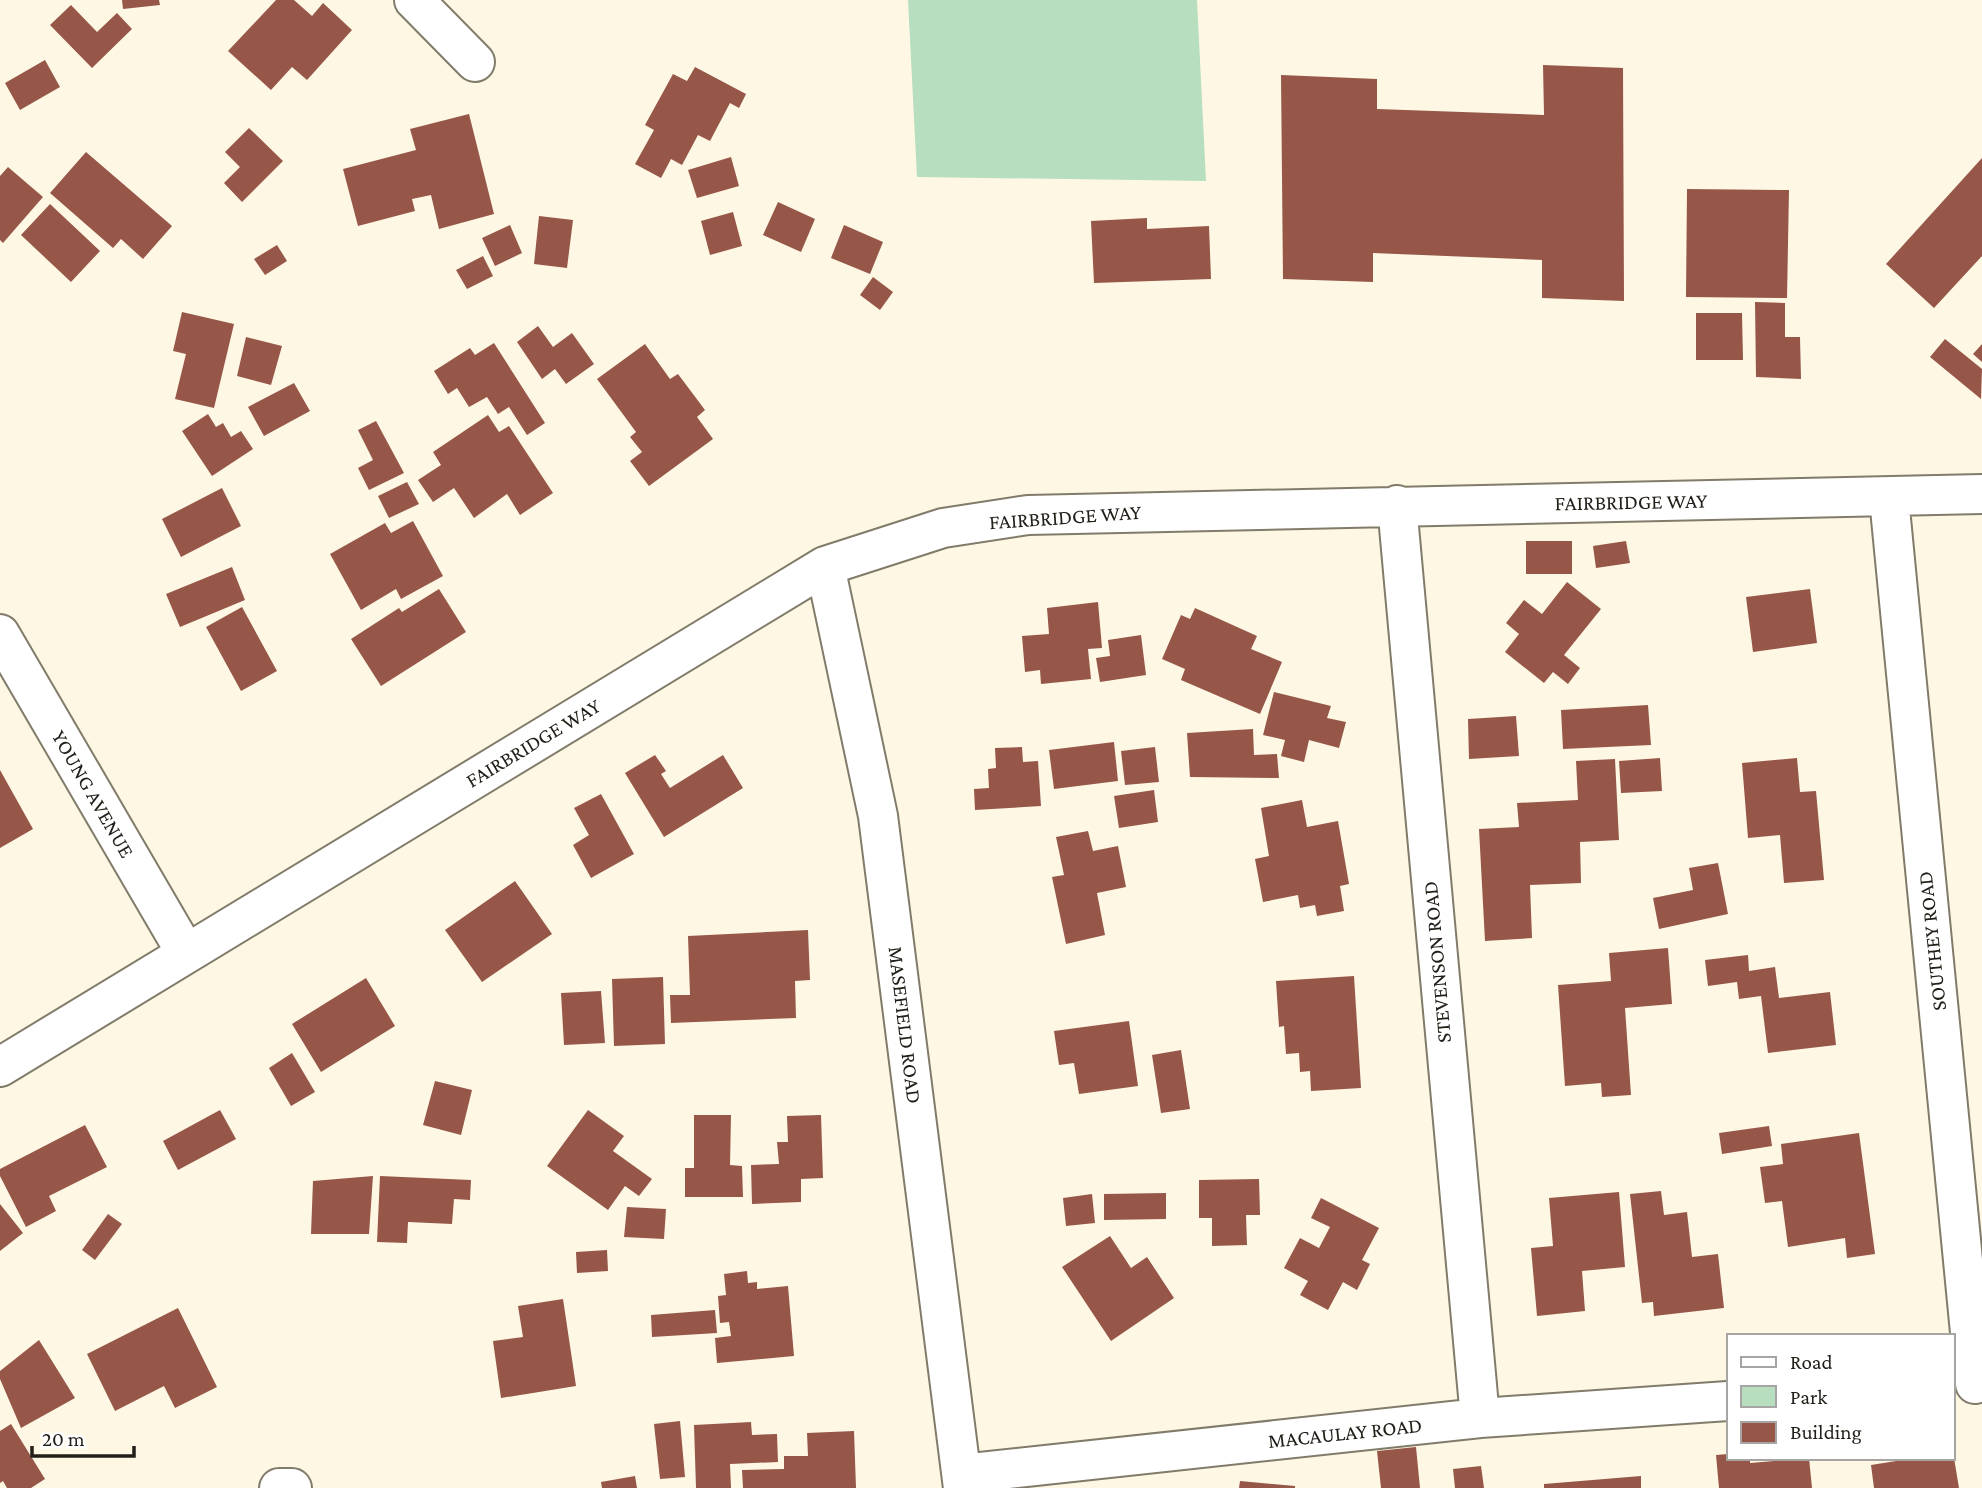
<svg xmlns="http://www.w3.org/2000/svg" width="1982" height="1488" font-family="'Crimson Pro',serif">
	<rect width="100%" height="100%" fill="#fef7e4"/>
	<!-- green -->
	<path fill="#b7debf" d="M908,0h289l9,181 -289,-4z"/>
	<!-- building -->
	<path fill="#965749" d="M122,0h37l1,5 -37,4z
		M276,0h18l18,16 11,-13 29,27 -45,50 -15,-13 -21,23 -43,-39z
		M71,5l26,27 20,-19 15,16 -40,39 -42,-43z
		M45,60l15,27 -40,23 -15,-27z
		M1543,65l80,3 1,233 -82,-3v-38l-169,-7v29l-90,-3 -2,-204 96,4v30l167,6z
		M695,67l51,27 -7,14 -9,-5 -20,38 -12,-6 -16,30 -11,-6 -10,19 -26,-14 19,-34 -9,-5 28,-51 14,7z
		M469,114l25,100 -55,15 -8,-34 -19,4 3,12 -57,15 -15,-57 73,-19 -6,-21z
		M249,128l34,33 -41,41 -18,-19 16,-16 -15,-15z
		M86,152l86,74 -29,33 -22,-20 -8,9 -63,-55z
		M731,157l8,29 -42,12 -9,-28z
		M1982,158v98l-48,52 -48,-44z
		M8,167l35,30 -40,46 -3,-3v-64z
		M1687,189l102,1 -2,108 -101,-1z
		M778,202l37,17 -14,33 -38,-17z
		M50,204l50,47 -29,31 -50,-47z
		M733,212l9,34 -32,9 -9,-34z
		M539,216l34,4 -6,48 -33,-4z
		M1147,218v11l62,-3 2,53 -117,4 -3,-62z
		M510,225l12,28 -27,13 -13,-28z
		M844,225l39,17 -13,32 -39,-16z
		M277,245l10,16 -22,14 -11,-16z
		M483,256l10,20 -26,13 -11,-19z
		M873,277l20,15 -13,18 -20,-15z
		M1755,302l30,1v34h15l1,42 -45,-2z
		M182,312l52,12 -20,84 -39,-9 11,-45 -13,-3z
		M1696,313h46l1,47h-47z
		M538,326l15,21 19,-14 22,31 -28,20 -11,-15 -13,10 -25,-37z
		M246,337l36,9 -11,39 -34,-9z
		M1945,339l37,30 -1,30 -51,-42z
		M494,343l51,80 -18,12 -18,-28 -11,7 -11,-17 -18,10 -12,-19 -9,6 -14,-23 36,-23 5,7z
		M645,344l25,35 8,-5 27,36 -8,7 16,22 -64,47 -19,-25 12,-9 -12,-15 6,-5 -39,-53z
		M1982,344v18l-9,-8z
		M294,383l16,28 -46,25 -16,-29z
		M208,414l8,13 7,-4 8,14 10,-6 12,18 -41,27 -30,-45z
		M488,415l11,17 10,-6 44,67 -33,22 -13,-21 -33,24 -20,-30 -21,14 -15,-22 23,-15 -8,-13z
		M376,421l28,52 -35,17 -11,-22 15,-8 -15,-30z
		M407,482l12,22 -30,14 -11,-22z
		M222,488l19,38 -60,31 -19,-38z
		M413,521l30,55 -42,23 -5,-10 -35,21 -31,-56 55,-31 6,10z
		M1526,541h46v33h-46z
		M1626,541l4,22 -34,5 -3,-22z
		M232,567l13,33 -65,27 -14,-33z
		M1567,582l34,27 -37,46 16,13 -12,16 -15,-12 -9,11 -39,-31 14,-18 -13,-11 18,-23 18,14z
		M439,589l27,43 -85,54 -30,-47 48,-31 3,4z
		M1810,589l7,54 -64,9 -7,-55z
		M1098,602l4,46 -14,1 3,30 -50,5 -1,-14 -15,2 -3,-36 27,-2 -2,-26z
		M242,607l35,64 -36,20 -35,-64z
		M1195,608l62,28 -6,13 31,13 -22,52 -79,-34 4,-11 -23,-10 19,-44 9,4z
		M1141,635l5,40 -46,7 -4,-24 14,-2 -2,-16z
		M1274,692l57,14 -4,12 19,4 -7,26 -30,-8 -5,22 -23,-6 4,-16 -22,-5z
		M1648,705l3,40 -88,4 -2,-39z
		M1516,716l3,40 -50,3 -1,-40z
		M1253,729l1,26 23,-1 2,24 -89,-1 -3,-44z
		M1114,742l4,39 -64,8 -5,-39z
		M1022,747l1,15 15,-1 3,45 -66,4 -1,-21 15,-1 -1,-19 8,-1 -1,-20z
		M1155,747l4,35 -34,3 -4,-34z
		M655,755l11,16 -5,3 9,14 53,-33 20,33 -79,49 -39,-64z
		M1660,758l2,33 -41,2 -2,-32z
		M1797,758l3,34 16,-1 8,89 -40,3 -4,-48 -32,3 -6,-75z
		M1615,759l4,81 -39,2 1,41 -51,2 2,53 -47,3 -6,-112 40,-2 -2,-24 61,-3 -2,-39z
		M0,770l33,59 -33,19z
		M1154,790l4,32 -39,6 -5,-32z
		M601,794l33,60 -43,24 -18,-33 16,-10 -15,-27z
		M1302,800l5,27 31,-6 11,63 -9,2 4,25 -27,5 -2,-11 -15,3 -2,-13 -35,7 -8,-43 14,-3 -8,-48z
		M1088,831l5,20 25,-5 8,41 -29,6 8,42 -39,9 -14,-67 12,-2 -8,-38z
		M1718,863l10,51 -69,15 -6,-31 40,-8 -4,-22z
		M515,881l37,53 -70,48 -37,-52z
		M808,930l2,50 -15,1 1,37 -125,5 -1,-28h20l-2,-59z
		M1668,948l4,56 -47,4 6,87 -29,2 -1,-14 -36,3 -7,-101 53,-4 -2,-28z
		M1748,955l1,16 26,-4 4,31 51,-6 6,53 -68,8 -7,-57 -22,3 -2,-17 -29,4 -3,-26z
		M1354,976l7,112 -50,3 -1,-20 -10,1 -1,-19 -13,1 -2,-28 -5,1 -3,-46z
		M663,977l2,67 -51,2 -2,-67z
		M366,978l29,48 -74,46 -29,-48z
		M601,991l4,52 -41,2 -3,-52z
		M1129,1021l9,65 -59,8 -5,-31 -15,2 -5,-34z
		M1181,1050l9,59 -29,4 -9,-58z
		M292,1053l23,39 -24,14 -22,-38z
		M435,1081l37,9 -11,45 -38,-10z
		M220,1110l16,29 -58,31 -15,-29z
		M588,1110l36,26 -11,15 39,28 -13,17 -14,-10 -17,24 -61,-44z
		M694,1115h37l-1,50 12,1 1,31h-58v-29h9z
		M821,1115l2,63 -22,1v23l-49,2 -1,-39 28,-1 -2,-22h11l-1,-26z
		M85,1125l22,42 -58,29 7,15 -30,16 -26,-51v-7z
		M1769,1126l3,20 -50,8 -3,-21z
		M1859,1133l16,121 -28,4 -2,-20 -57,9 -6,-46 -17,2 -5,-36 23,-3 -2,-20z
		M373,1176l-4,58h-58l2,-53z
		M380,1176l91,4 -1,20 -16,-1 -2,25 -44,-2 -1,21 -30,-1z
		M1259,1179l1,36h-14l1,30 -35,1v-28h-13v-38z
		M1661,1191l3,24 23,-3 5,45 26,-3 6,54 -70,8 -1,-14 -11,1 -12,-109z
		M1619,1192l6,75 -43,4 3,40 -48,5 -6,-68 22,-2 -4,-48z
		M1166,1193v26l-62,1v-26z
		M1092,1194l3,29 -29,3 -3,-28z
		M1321,1198l58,30 -17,32 8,4 -13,26 -14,-8 -15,28 -28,-15 8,-14 -24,-13 16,-30 19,10 11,-21 -19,-9z
		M0,1204l23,29 -23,18z
		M627,1207l39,2 -2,30 -40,-2z
		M108,1214l14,10 -27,36 -13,-10z
		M1110,1236l21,32 16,-11 27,41 -63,43 -49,-74z
		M607,1250l1,21 -31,2 -1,-21z
		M747,1271l1,12 9,-1v7l31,-3 6,70 -77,7 -2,-25 16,-2 -2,-14 -9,1 -2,-27 8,-1 -2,-21z
		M563,1299l13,87 -75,12 -8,-57 30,-4 -5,-31z
		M178,1308l39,79 -42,21 -11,-22 -49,25 -28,-57z
		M715,1310l2,23 -65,4 -1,-22z
		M39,1340l36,58 -54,30 -21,-49v-8z
		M680,1421l5,56 -25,2 -6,-55z
		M751,1422l1,13 25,-1 1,28 -48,2 1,24h-35l-2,-63z
		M11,1424l34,55 -14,9h-24l-4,-7 -3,2v-52z
		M854,1431l2,57h-113l-1,-18 42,-1v-13h24l-1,-23z
		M1416,1447l4,41h-39l-4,-37z
		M1728,1454v4h22v5l59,-5 3,30h-93l-3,-33z
		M1915,1458h39l5,30h-85l-3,-23z
		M1481,1466l3,22h-29l-2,-19z
		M635,1476l2,12h-35l-1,-6z
		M1641,1476v12h-97v-4z
		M1240,1481l55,5v2h-56z"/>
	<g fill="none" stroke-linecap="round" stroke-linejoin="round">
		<defs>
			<path id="minor" d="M414,0l61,62
				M1889,498l86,886
				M1397,505l83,913
				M825,566l53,250 85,672
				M0,634l186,319
				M0,1067l825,-501 118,-38 85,-13 954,-21
				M962,1474l518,-56 248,-17
				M279,1488h13"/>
		</defs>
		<!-- minor casing -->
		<use href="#minor" stroke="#817b6a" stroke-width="42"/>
		<!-- minor -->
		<use href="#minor" stroke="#fff" stroke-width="38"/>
	</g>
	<g text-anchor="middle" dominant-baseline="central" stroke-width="7" stroke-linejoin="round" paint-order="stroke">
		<!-- street labels -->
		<g font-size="21" fill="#221f18" stroke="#fff">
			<text transform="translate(1631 502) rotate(-1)">FAIRBRIDGE WAY</text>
			<text transform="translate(1065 517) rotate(-4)">FAIRBRIDGE WAY</text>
			<text transform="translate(533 743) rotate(-31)">FAIRBRIDGE WAY</text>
			<text transform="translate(93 794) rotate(60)">YOUNG AVENUE</text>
			<text transform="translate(1932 941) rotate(-96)">SOUTHEY ROAD</text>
			<text transform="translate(1437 962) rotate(-95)">STEVENSON ROAD</text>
			<text transform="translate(905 1025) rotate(83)">MASEFIELD ROAD</text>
			<text transform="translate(1345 1433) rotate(-6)">MACAULAY ROAD</text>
		</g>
	</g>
	<!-- legend -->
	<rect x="1727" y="1334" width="228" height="126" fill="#ffffff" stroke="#a7a5a3" stroke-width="2"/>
	<rect x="1741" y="1357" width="35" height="10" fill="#ffffff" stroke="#a7a5a3" stroke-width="2"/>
	<text x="1790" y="1369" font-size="21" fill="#221f18">Road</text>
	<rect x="1741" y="1386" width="35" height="21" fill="#b7debf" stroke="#a7a5a3" stroke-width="2"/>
	<text x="1790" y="1404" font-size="21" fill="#221f18">Park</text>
	<rect x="1741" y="1422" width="35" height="21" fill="#965749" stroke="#a7a5a3" stroke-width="2"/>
	<text x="1790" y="1439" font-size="21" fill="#221f18">Building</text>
	<!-- scale -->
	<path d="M32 1446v10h102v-10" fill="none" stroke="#221f18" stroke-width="3.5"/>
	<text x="42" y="1446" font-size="21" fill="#221f18" stroke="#ffffff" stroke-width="5" paint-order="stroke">20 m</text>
</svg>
